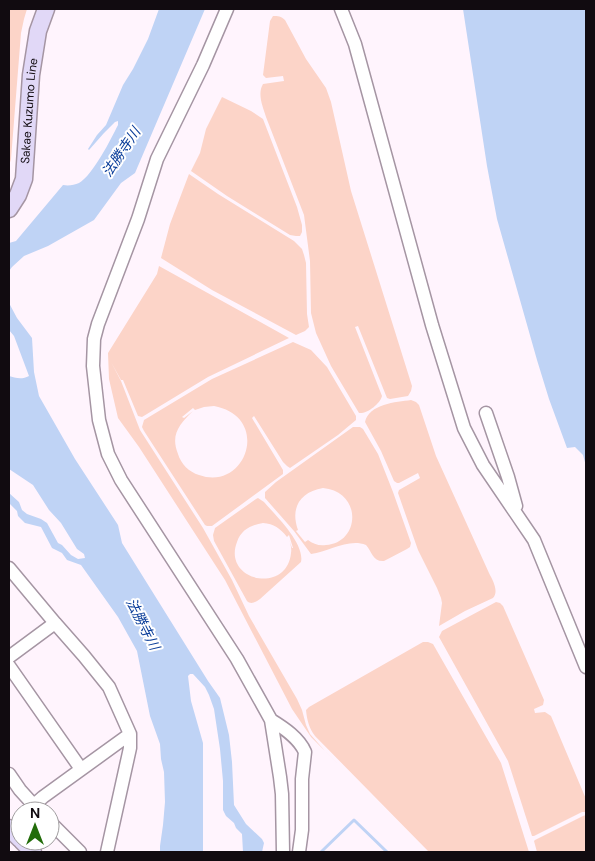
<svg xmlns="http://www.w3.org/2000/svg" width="595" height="861" font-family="'DM Sans','Noto Sans JP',sans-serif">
	<rect width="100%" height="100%" fill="#fff4fd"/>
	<!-- green -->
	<path fill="#fcd4c8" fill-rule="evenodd" d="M9,9h18l-3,10 -3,14 -10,126 -2,7z
		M273,16c5,0 8,0 12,4l21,39 20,29 5,14 20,89 61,195 -1,5 -3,5 -18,3 -3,-1 -29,-72 -3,1 27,69c-2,8 -15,18 -23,17l-28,-47 -15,-33 -5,-20 -1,-52 -6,-46 -38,-98c-3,-10 -9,-23 -3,-33l21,-3 -1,-5 -17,2 -3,-3 7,-54z
		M222,97l29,14 12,8 34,88 5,18v7l-2,4h-4l-6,-1 -63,-39 -36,-25 9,-18 6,-24z
		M189,174l29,20 76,47 8,8 2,6 2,8 1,51 2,13 -4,4 -9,4 -84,-45 -51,-32 9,-34z
		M159,266l130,72 -81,39 -66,40 -4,-1 -15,-36h-2l-10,-18 10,19 19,49 63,98 29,52 17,36 48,83 5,11 4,15 4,9 15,17 42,42 -56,-56 -19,-28 -67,-129 -86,-133 -21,-29 -9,-39 -1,-26 49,-79z
		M293,342l18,8 16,17 29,49v4l-18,15 -48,33 -3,-2 -4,-4 -29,-46 -2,2 31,52v4l-71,52h-5l-2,-1 -61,-94 -2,-4 2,-7 68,-41zM214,406c58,11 32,86 -15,69 -10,-3 -18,-11 -21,-21 -8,-20 2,-30 15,-43l-9,7 -2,-1 11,-9 2,2 9,-3z
		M411,400l5,2 3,3 17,51 53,117c4,8 10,18 4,25l-28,13 -26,15 3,-23 -1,-5 -4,-10 -19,-38 -20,-57 1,-3 21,-12 -2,-5 -19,10h-2l-3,-2 -13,-30 -16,-29c4,-18 31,-20 46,-22z
		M353,427h7l3,2 15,25 15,38 18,51 -1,4 -3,2 -23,12c-11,1 -12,-9 -18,-16 -18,-7 -37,7 -55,9l-17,-23 -29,-33v-6l11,-10zM323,488c40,4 37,55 3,57 -7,1 -13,-1 -18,-5l-3,2 -9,-11 2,-1c-8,-22 2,-38 25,-42z
		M258,498l6,4c11,13 41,41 37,60l-41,37c-4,3 -9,6 -13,2l-33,-60 -1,-6 2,-7 41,-29zM263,523c11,1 17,5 24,14l2,-2 4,13h-1l-3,-9c1,3 3,9 2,14 -4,42 -69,28 -54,-11 4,-12 14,-17 26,-19z
		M496,602l4,1 3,3 41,94 -1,5 -9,4 1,4 10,-1 6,4 35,83v13h-4l-48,24h-2l-24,-75 -69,-124 3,-6z
		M423,642h5l5,2 68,119 28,89h-100l-114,-116c-6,-8 -8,-16 -9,-26l3,-3z
		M586,815v37h-49l-3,-11 1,-1 48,-24z"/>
	<!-- water -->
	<path fill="#bfd3f5" d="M159,9h46l-70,164 -14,10 -27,37 -46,26 -24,10 -12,11 -3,4v-28l7,-2 47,-56c6,1 11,0 16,-2 14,-8 32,-44 39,-58v-4l-3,1 -11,11 -15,17 -1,-1 9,-14 9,-10 17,-40 10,-16 15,-30z
		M463,9h123v457l-3,-11 -8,-8 -8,1 -18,-49 -12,-39 -40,-141 -10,-53z
		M9,303l8,15 15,20 2,34 5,24 36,63 43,66 4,18 86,138 12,17 9,37 3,27 2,43 12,19 16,15 2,4 -2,9h-19l-1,-18 -6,-6 -2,-5 -8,-7 -3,-6v-29l-3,-32 -6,-40 -5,-14 -4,-8 -12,-13h-3l-2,2 3,25 12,42v109h-43v-6l3,-21 2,-23 -1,-30 -3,-13 -1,-15 -10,-28 -13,-65 -19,-34 -37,-52 -14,-5 -5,-7 -10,-5 -11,-21 -16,-4 -7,-7 -1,-5 -8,-8v-10l10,9 3,8 5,4 14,5 6,4 11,20 4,2 9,10 7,4 7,-1 -1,-4 -7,-5 -16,-26 -12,-13 -16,-25 -24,-16v-93c6,2 13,4 20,0l-15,-40 -5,-6z"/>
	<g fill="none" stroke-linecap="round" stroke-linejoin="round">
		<!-- stream -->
		<path stroke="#bfd3f5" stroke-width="3" d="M321,852l33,-32 33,32"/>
		<defs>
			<path id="minor" d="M227,9l-24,56 -46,94 -19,60 -40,105 -4,15 -1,27 6,54 9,34 13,26 116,179 34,61 9,57 2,17 1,58
				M341,9l14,35 77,281 32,103 19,37 51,75 52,127
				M486,413l22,64 8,29
				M9,568l46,55 29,33 25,31 21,47v14l-23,104
				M9,657l46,-34
				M9,666l72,103
				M271,720c13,8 28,18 34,32l-3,27v51l-3,22
				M9,774l11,16 19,21
				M34,805l9,-8 87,-63
				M50,822l30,30"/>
			<g id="secondary">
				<path id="s1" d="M9,209l9,-14 6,-16 7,-104 7,-44 8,-22"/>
				<path d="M9,828l11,11"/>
				<path d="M22,841l11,11"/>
			</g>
		</defs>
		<!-- minor casing -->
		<use href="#minor" stroke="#a595a3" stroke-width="15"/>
		<!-- secondary casing -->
		<use href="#secondary" stroke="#a595a3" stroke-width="19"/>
		<!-- minor -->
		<use href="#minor" stroke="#fff" stroke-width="12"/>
		<!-- secondary -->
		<use href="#secondary" stroke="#e1d8f7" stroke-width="16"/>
	</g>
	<g text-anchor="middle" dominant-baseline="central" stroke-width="4" stroke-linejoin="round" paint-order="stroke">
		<!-- street labels -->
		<g font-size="12" fill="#110b10" stroke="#fff">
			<text stroke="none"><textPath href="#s1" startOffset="102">Sakae Kuzumo Line</textPath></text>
		</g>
		<!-- water labels -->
		<g font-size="14" font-style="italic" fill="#0b3e9a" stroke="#fff">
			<text transform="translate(121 152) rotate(-56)">法勝寺川</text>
			<text transform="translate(143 624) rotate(63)">法勝寺川</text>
		</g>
	</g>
	<!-- border -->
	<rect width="595" height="861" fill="none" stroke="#110b10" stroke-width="20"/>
	<!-- north arrow -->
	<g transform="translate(35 826)"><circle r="24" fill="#ffffff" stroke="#a09d9f"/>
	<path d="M0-4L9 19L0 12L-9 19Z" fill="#226c0a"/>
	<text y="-8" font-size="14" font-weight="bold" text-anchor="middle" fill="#110b10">N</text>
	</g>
</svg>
